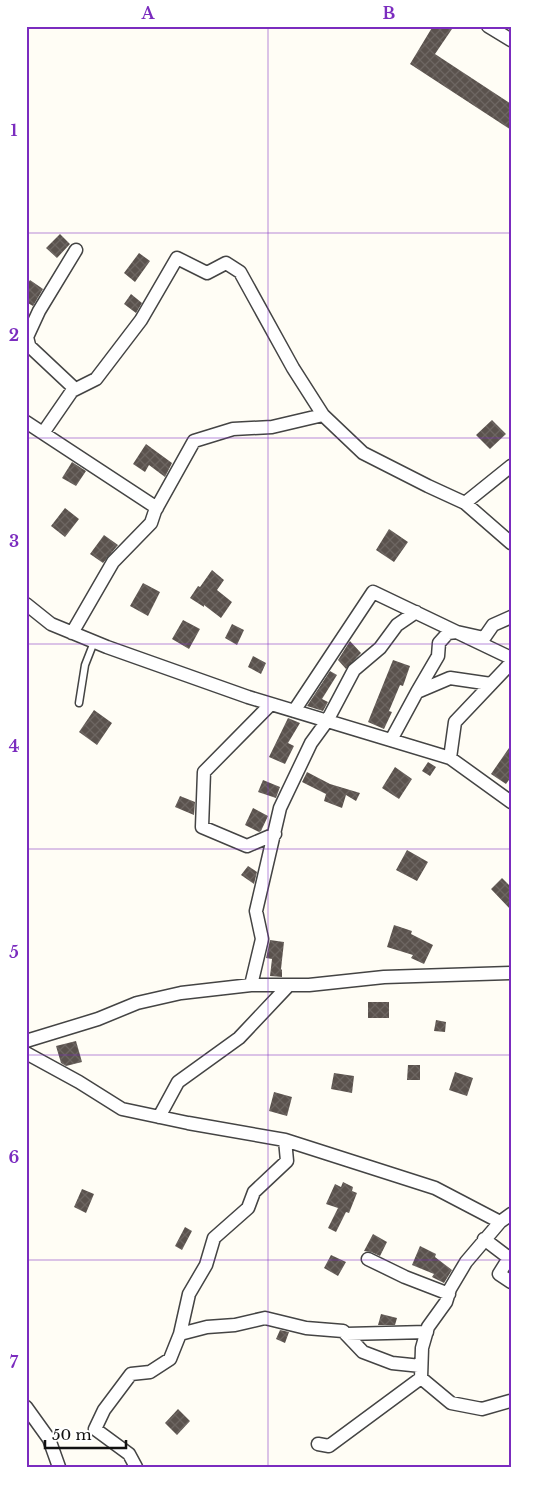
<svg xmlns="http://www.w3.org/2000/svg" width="537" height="1493" font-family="'Libre Baskerville',serif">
	<defs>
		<pattern id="building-cross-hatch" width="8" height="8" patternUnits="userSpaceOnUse" patternTransform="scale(1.25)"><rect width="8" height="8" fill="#5a524d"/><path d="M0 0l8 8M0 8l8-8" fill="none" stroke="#6d6662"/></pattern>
	</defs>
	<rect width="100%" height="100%" fill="#fffdf5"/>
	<!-- building -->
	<path fill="url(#building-cross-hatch)" d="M433,26h21l-19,28 76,50v26l-101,-66z
		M60,234l10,10 -13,14 -11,-10z
		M139,253l11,8 -15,21 -11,-9z
		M30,280l13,9 -10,17 -7,-4v-17z
		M131,294l11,9 -6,10 -12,-9z
		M492,420l14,14 -16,15 -14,-14z
		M146,444l26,19 -7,14 -16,-12 -4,7 -12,-8z
		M72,462l14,9 -10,15 -14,-8z
		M65,508l14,11 -14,18 -14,-11z
		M389,529l19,13 -14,20 -18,-12z
		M104,535l14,10 -15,18 -13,-9z
		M212,570l12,10 -7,10 15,12 -11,16 -17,-13v2l-14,-9 8,-12 2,1z
		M143,583l17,9 -12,24 -18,-10z
		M183,620l17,9 -11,20 -17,-10z
		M232,624l12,6 -7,15 -12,-7z
		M350,641l11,12 -15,16 -8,-9z
		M253,656l13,7 -5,11 -13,-7z
		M393,660l17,6 -7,20 -3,-1 -11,26 3,1 -8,17 -16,-7z
		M330,671l7,4 -15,24 6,3 -5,9 -16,-5z
		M94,710l18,13 -15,22 -18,-13z
		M288,718l12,5 -12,20 6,3 -9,18 -16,-7z
		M511,745v32l-5,7 -15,-10z
		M428,762l8,5 -6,9 -8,-5z
		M395,767l17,12 -13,20 -17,-11z
		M307,772l23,12 30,9 -4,8 -10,-6 -4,13 -18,-7 2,-7 -24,-12z
		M263,780l17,7 -4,11 -18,-6z
		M180,796l15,6 -1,13 -19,-8z
		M253,808l15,8 -7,15 -2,1 -14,-7z
		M407,850l21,12 -11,19 -21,-11z
		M248,866l9,6 -3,12 -13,-9z
		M502,878l9,9v23l-20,-21z
		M394,925l18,6 -1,3 22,11 -9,19 -13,-6 2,-3 -26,-8z
		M270,940l14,2 -3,27 1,1v7l-12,-1 2,-17 -6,-1z
		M368,1002h21v16h-21z
		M436,1020l10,2 -1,10 -11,-1z
		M76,1041l6,21 -16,4 -5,-3 -5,-17z
		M408,1065h12v15h-13z
		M455,1072l18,6 -6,18 -18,-6z
		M334,1073l20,3 -2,17 -21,-4z
		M274,1092l18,5 -5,19 -18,-5z
		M343,1182l10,5 -1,4 5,2 -8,20 -3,-1 -10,20 -8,-4 10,-20 -12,-4 9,-20 6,3z
		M82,1189l12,5 -8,19 -12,-6z
		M185,1227l7,4 -10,19 -7,-4z
		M373,1234l14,8 -7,14 -9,-4 -7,-1z
		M420,1246l16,8 -1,3 17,13 -8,13 -12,-6 2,-3 -22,-9z
		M331,1255l15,7 -8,14 -14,-8z
		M381,1314l16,4 -2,7h-17z
		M280,1330l9,2 -4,11 -9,-4z
		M178,1409l12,12 -13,14 -12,-12z"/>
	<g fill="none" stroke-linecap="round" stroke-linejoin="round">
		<defs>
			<path id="lane" d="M79,703l6,-38 9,-23"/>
			<path id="street" d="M488,26l23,14
				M26,343l49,46
				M29,345l-2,-8 12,-26 37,-61
				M26,422l131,86
				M43,433l29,-42 24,-12 45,-59 36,-62 30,15 19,-10 14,9 53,96 30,47 40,38 65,33 37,17 46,40
				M465,503l46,-37
				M26,604l25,20 56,23 141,50 202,61 61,44
				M72,633l41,-71 38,-39 4,-12 39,-70 39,-12 39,-2 51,-12
				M417,692l21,-36 1,-13 9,-10 9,-1 27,6 9,-13 18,-8
				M271,704l-67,68 -2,55 45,19 28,-12
				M294,711l79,-119 138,66
				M391,740l26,-48 33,-14 41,6
				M450,758l5,-36 56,-59
				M251,985l11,-46 -6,-28 24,-103 31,-65 16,-22 27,-51 26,-22 17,-23 19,-13
				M26,1041l72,-22 39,-16 44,-10 70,-8h58l75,-8 127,-4
				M26,1053l53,29 43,27 66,14 97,17 150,48 65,34
				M159,1117l19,-35 61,-44 50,-53
				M484,1239l25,19 2,-2
				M509,1258l-10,16 12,8
				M368,1259l37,18 44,17
				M180,1334l27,-7 28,-2 30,-7 41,10 37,3 20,21 29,11 29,3
				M346,1334l81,-2
				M510,1401l-28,8 -31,-6 -30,-25 1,-30 6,-21 18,-25 4,-13 16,-27 34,-40 11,-8
				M26,1407l23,32 10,28
				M318,1444l11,2 92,-68
				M136,1467l-7,-13 -34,-25 9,-19 27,-36 19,-2 20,-13 10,-25 9,-40 17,-29 8,-27 34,-30 6,-16 33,-31 -2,-21"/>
		</defs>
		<!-- lane casing -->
		<use href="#lane" stroke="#444" stroke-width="9"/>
		<!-- street casing -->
		<use href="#street" stroke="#444" stroke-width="15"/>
		<!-- lane -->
		<use href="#lane" stroke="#fff" stroke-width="6"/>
		<!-- street -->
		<use href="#street" stroke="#fff" stroke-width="12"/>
	</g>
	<!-- grid -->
	<path fill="none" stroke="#7b2cbf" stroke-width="1" stroke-opacity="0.55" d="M268,26v1441M26,233h485M26,438h485M26,644h485M26,849h485M26,1055h485M26,1260h485"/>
	<!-- border -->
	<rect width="537" height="1493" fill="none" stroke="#ffffff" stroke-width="55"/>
	<!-- scale -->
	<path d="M45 1440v8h81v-8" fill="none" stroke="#111111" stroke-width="2.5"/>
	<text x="52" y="1440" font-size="15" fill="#111111" stroke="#ffffff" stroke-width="4" paint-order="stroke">50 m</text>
	<rect x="28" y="28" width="482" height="1438" fill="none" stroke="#7b2cbf" stroke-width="2"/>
	<g font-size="16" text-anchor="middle" font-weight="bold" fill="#7b2cbf">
		<text x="148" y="19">A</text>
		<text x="389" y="19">B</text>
		<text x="14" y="136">1</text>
		<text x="14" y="341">2</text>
		<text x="14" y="547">3</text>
		<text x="14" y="752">4</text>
		<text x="14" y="958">5</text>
		<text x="14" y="1163">6</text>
		<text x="14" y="1368">7</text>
	</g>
</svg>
